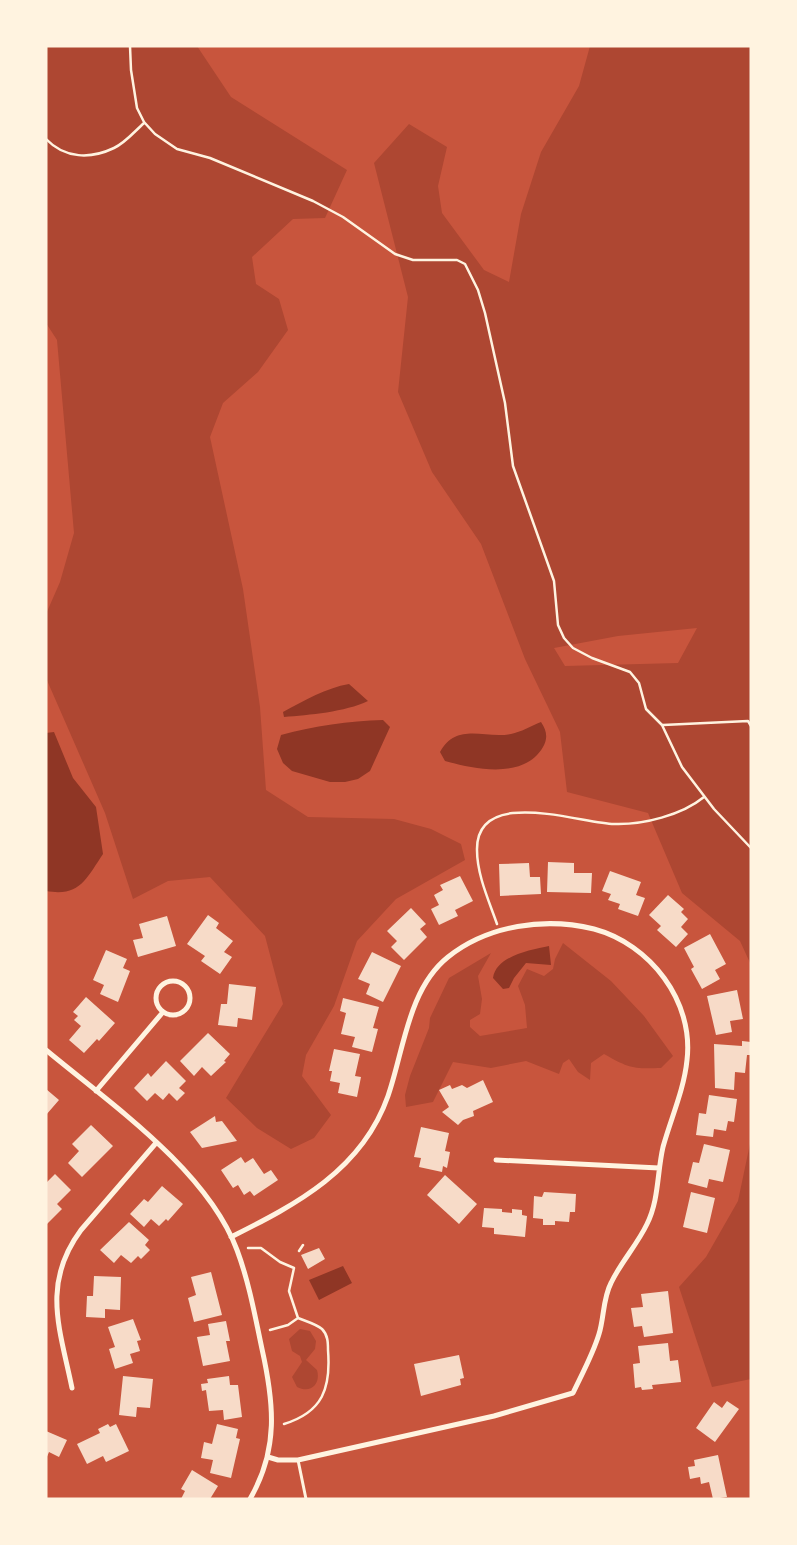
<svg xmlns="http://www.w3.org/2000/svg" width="797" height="1545" font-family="'PT Sans Narrow',sans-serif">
	<rect width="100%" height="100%" fill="#c8553d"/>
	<!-- green -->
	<path fill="#ae4732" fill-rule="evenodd" d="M46,46h151l34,51 116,73 -22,48 -32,1 -41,38 4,27 23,15 9,31 -30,42 -35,31 -13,34 33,152 17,118 6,83 42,27 86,2 37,10 30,15 4,16 -69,39 -39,42 -23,65 -28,49 -4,21 29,39 -17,23 -23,11 -34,-21 -31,-30 57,-94 -18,-68 -55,-59 -42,4 -35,18 -28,-86 -59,-135v-64l14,-32 14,-49 -17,-193 -11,-17z
		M590,46h161v919l-11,-24 -58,-48 -34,-80 -81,-21 -7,-60 -35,-73 -44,-115 -49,-72 -34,-80 10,-95 -34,-134 35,-39 38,23 -9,39 4,27 42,57 25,12 12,-68 20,-62 38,-66zM697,628l-19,35 -113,3 -11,-18 64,-12z
		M563,943l48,38 33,35 29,40 -12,12c-29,1 -32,0 -57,-14l-13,9 -1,17 -12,-8 -9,-13 -6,4 -4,11 -33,-13 -35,7 -38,-6 -20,40 -27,5 -1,-12 5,-19 19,-48 1,-10 19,-40 42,-25 -13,23 4,23 -2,15 -10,6v7l10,9 47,-8 -2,-23 -7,-19 9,-17 17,7 9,-7 2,-10z
		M751,1139v240l-39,8 -33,-100 27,-30 32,-56z
		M300,1329l10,2 6,10 -1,8 -9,11 11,10c4,14 -6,24 -20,17l-5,-10 10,-15 -2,-6 -8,-5 -3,-12z"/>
	<!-- water -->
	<path fill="#8f3625" d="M349,684l19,17c-23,11 -59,14 -84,16l-1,-5c22,-12 43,-24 66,-28z
		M383,720l7,7 -20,44 -12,8 -13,3h-15l-38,-11 -9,-8 -6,-14 4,-14c33,-9 68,-14 102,-15z
		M541,722c6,9 7,16 2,25 -19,33 -69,22 -98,14l-5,-9c17,-30 44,-13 71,-18 10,-2 20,-8 30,-12z
		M54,732l19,46 23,29 7,47c-17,25 -23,43 -57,37v-158z
		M549,946l2,19 -25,-2 -12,15 -5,10 -6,1 -10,-11c3,-22 37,-28 56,-32z
		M343,1266l9,17 -33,17 -10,-20z"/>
	<!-- building -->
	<path fill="#f7dbc8" d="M548,862l26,1v10h18l-1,20 -44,-1z
		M529,863l1,14h10l1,17 -41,2 -1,-32z
		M610,871l31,11 -5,13 9,3 -7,18 -20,-7 2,-5 -12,-4 3,-6 -9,-3z
		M460,876l13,25 -18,9 3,6 -19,9 -8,-16 8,-4 -5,-10 9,-5 -3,-5z
		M668,895l16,14 -3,3 7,7 -7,8 7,7 -12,13 -19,-17 4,-4 -12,-11z
		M411,908l15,16 -6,5 7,8 -23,23 -13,-13 6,-6 -10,-10z
		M208,915l11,8 -3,5 17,13 -9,11 8,5 -12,17 -19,-13 4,-5 -18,-12z
		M167,916l9,30 -38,11 -5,-17 10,-2 -4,-14z
		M710,934l16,30 -11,6 5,9 -18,10 -11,-20 3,-2 -10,-19z
		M106,950l21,9 -4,9 7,3 -12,31 -18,-8 4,-9 -11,-5z
		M372,952l29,14 -18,36 -17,-8 4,-10 -12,-5z
		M229,984l27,3 -4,33 -14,-2 -1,9 -19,-2 3,-21h6z
		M737,990l6,29 -13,2 2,11 -16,3 -9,-39z
		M86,997l29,26 -16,18 -2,-2 -13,14 -15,-13 12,-14 -7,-6 4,-4 -5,-4z
		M343,998l36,9 -6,21 5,1 -6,23 -20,-5 3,-10 -14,-3 5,-21 -6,-2z
		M208,1033l22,21 -6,7 2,1 -15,14 -9,-9 -8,9 -14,-15z
		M742,1041l9,1v13h-4l-2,18 -10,-1 -1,18 -19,-2 -1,-44 28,2z
		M334,1049l26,5 -5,22 6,1 -4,20 -19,-4 2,-10 -10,-2 2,-10h-3z
		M166,1061l20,20 -7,7 6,5 -8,8 -8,-8 -6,7 -8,-7 -8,8 -13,-13 14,-15 3,4z
		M483,1080l10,22 -20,9 1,5 -11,4 -5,5 -16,-13 7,-5 -10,-17 11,-5 2,4 10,-4 5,3z
		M46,1089l13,11 -13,15z
		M709,1095l28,4 -3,23 -6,-1 -2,10 -12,-2 -1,8 -17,-2 3,-22 7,1z
		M215,1116l1,6 6,-1 15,20 -35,7 -12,-16z
		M91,1125l22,21 -31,31 -14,-14 11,-12 -7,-7z
		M421,1127l28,6 -4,18 5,1 -3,16 -4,-2 -1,6 -23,-5 2,-9 -7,-1z
		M704,1144l26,6 -7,32 -14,-3 -2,9 -19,-5 5,-21 6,1z
		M241,1157l4,6 8,-5 11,16 7,-4 7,10 -24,16 -4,-5 -6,4 -6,-10 -5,3 -12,-18z
		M55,1174l16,16 -14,14 5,5 -16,16v-42z
		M445,1175l32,29 -18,20 -32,-29z
		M162,1186l21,18 -15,17 -2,-2 -7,7 -8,-7 -7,8 -14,-13 14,-15 4,3z
		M544,1192l32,2 -1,18h-5l-1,10 -14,-1v4h-12v-6l-10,-1 1,-22 8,1z
		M691,1192l24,6 -8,35 -24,-6z
		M484,1208l18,1v3l10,1v-4l10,1v5l5,1 -2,21 -31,-3v-6l-12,-1z
		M129,1222l20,18 -4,5 5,5 -9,9 -3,-3 -7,7 -10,-8 -7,8 -14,-13z
		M319,1248l6,11 -17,10 -7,-14z
		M211,1272l11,43 -28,7 -6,-24 8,-3 -5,-18z
		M94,1276l27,1 -1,33 -15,-1v9l-19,-1 1,-21h6z
		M668,1291l5,42 -29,4 -2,-11 -8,1 -3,-19 12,-1 -2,-13z
		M133,1319l8,21 -4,1 3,10 -10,3 3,9 -18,6 -6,-20 6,-2 -7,-20z
		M226,1321l4,20h-4l4,20 -27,5 -6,-29 13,-2 -2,-11z
		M668,1343l2,18 8,-1 3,22 -29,3 1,4 -11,1 -1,-3 -6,1 -2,-24 7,-1 -2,-17z
		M459,1355l5,23 -4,1 1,6 -40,11 -7,-32z
		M123,1376l30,3 -3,29 -13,-1 -1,10 -17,-2z
		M229,1376l1,9h8l4,32 -18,3 -1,-10 -14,1 -3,-21 -4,1 -1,-7 7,-1 -1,-4z
		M727,1401l12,8 -24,33 -19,-14 18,-26 8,6z
		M108,1424l2,3 6,-3 13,27 -23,11 -3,-6 -16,8 -10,-20 23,-11 -2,-4z
		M217,1424l21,5 -2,9 4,1 -9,39 -21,-5 3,-13 -12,-2 3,-16 8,2z
		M46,1431l21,9 -8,17 -10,-5 -3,7z
		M718,1455l9,42 -14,2 -4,-17 -8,2 -1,-7 -10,2 -2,-12 7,-1 -1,-6z
		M192,1470l26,16 -8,13h-29l4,-8 -4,-2z"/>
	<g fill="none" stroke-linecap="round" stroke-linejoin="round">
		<!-- path -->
		<path stroke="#fff3e0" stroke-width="2.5" d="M130,46l1,24 6,38 7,14 11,12 22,15 33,9 103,43 30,16 52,37 18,6h44l8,4 13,26 7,23 20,90 8,63 41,115 4,44 6,13 9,10 19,10 38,14 9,11 7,26 16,16 20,42 32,42 37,39
			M46,139c19,20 45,20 68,9 11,-5 21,-17 30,-25
			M663,725l85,-4 3,5
			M497,924c-8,-23 -20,-49 -20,-74 -1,-64 102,-27 137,-26 29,1 68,-9 90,-27
			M248,1248h13l19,14 14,6 -5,23 9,27c7,3 18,6 24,11 6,6 6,14 6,21 3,38 -5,62 -44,74
			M299,1251l4,-6
			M270,1330l18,-5 10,-7"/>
		<!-- service -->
		<path stroke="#fff3e0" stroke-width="3" d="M298,1460l8,39"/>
		<!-- minor -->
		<path stroke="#fff3e0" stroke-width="5" d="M156 998a17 17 0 1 1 34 0a17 17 0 1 1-34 0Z
			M46,1050c65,54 161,120 191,200 12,32 18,66 25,99 12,54 17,100 -12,150
			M96,1091l67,-79
			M496,1160l163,8
			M231,1237c66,-33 131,-67 157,-141 16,-46 20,-107 60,-139 40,-32 97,-40 146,-28 56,15 100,72 93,131 -3,30 -16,58 -24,87 -6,26 -4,53 -16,77 -10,21 -26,38 -36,59 -8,15 -7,35 -12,51 -6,20 -17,40 -26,59l-79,23 -196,44h-20l-10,-3
			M72,1388c-12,-59 -31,-104 9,-158l75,-87"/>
	</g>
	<!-- border -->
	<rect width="797" height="1545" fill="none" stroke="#fff3e0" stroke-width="95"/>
</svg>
